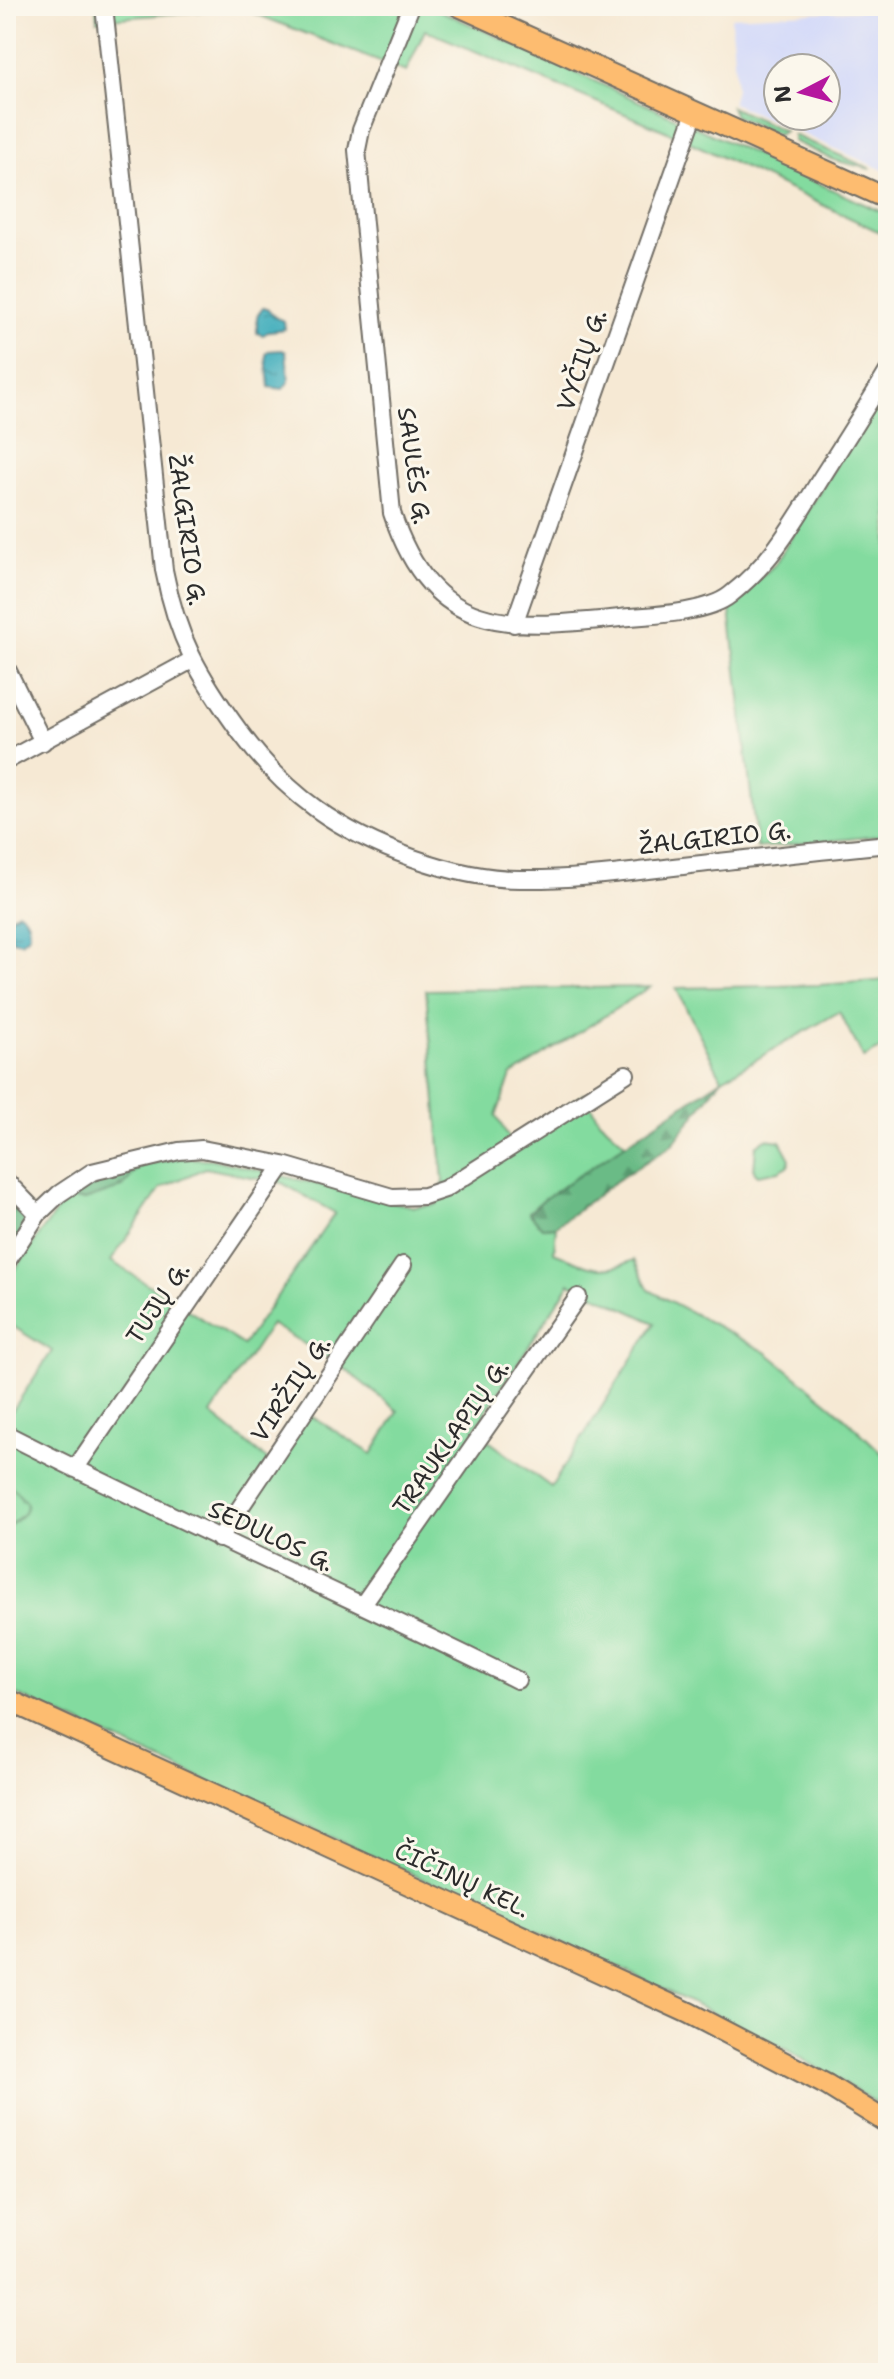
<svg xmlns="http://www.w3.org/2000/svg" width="894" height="2379" font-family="'Shantell Sans',sans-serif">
	<defs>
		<pattern id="forest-firs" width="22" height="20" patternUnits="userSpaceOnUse" patternTransform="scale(2)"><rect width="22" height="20" fill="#6abb86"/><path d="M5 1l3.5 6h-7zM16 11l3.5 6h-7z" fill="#57986e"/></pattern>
		<pattern id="cemetery-stones" width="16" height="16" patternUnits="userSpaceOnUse" patternTransform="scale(2)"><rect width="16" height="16" fill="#83db9f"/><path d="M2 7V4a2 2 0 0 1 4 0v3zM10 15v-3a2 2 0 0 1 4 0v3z" fill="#71bc89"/></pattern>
		<pattern id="water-ripples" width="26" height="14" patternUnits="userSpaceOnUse" patternTransform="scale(2)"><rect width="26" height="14" fill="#3fadbc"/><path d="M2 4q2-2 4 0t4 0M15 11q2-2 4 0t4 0" fill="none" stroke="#358d99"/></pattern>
	</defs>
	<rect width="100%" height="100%" fill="#fbf7ec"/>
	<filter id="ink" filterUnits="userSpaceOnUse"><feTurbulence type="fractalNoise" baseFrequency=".0125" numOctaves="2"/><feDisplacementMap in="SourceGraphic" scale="16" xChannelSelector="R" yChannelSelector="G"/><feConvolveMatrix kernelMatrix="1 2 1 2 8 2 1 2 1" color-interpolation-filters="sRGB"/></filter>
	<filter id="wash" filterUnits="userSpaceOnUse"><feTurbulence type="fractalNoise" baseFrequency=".006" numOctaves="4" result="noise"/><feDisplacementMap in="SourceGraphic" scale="32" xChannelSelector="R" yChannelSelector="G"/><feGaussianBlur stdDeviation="1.8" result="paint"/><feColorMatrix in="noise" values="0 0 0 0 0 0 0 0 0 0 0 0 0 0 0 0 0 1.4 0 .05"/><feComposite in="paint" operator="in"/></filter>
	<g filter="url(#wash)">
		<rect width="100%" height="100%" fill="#f6e9d4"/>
		<!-- built -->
		<path fill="#d3d9f9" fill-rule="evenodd" d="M888,9v163l-156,-69 4,-14 -5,-72zM778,68h48v48h-48z"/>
		<!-- grass -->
		<path fill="#83db9f" stroke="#578365" stroke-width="2" fill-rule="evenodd" d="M96,6h334l458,209v21l-213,-101 -250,-105 -19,42 -166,-64 -143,12z
			M731,107l53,24 -6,4 -43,-19z
			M793,135l78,34 -37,-9 -41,-19z
			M888,381v454l-131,13 -27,-238c3,-11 35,-35 45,-46z
			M888,980v64l-24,14 -25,-46 -117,67 -46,-91 143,-3z
			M650,987l-139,89 -15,40 15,25 73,-47 15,26 28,25 -83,54 -15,13 13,15 14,-1 -2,26c33,13 45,24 80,8l15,30 117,62 70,57 52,50v651l-104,-62 -171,-83 -607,-275v-161l18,-16 3,-9 -21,-24v-60l46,-69 -46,-29v-40l59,-83 20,1 54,-34 38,-8 34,1 204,48 22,-3 6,-23 -17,-191zM205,1168l77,15 53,30 -92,132 -132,-84 50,-73zM570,1283l85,40 -104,164 -77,-57zM271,1324l70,42 57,45 -26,43 -64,-40 -34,51 -63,-51z
			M766,1139l14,2 10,18 -2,7 -9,5 -21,4 -4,-4 2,-25z"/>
		<!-- forest -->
		<path fill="url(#forest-firs)" stroke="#4a7358" stroke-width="2" d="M722,1079l-50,66 -53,34 -63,47 -14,1 -13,-14 15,-14z
			M139,1166l-16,21 -38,13 -20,-1 30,-23z
			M6,1195l20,21 -3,17 -17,24z"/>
		<!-- cemetery -->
		<path fill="url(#cemetery-stones)" stroke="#578365" stroke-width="2" d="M6,1480l21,24 -3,9 -18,16z"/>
		<!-- water -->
		<path fill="url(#water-ripples)" stroke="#356c74" stroke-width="2" d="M263,308h4l9,10 8,3 1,8 -15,2 -7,4 -6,-2v-17z
			M282,350l4,2 3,29 -6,8 -14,-2 -3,-32 2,-4z
			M19,912c9,6 10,12 10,23l-8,7 -9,-2 -4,-14 3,-10z"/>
	</g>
	<g filter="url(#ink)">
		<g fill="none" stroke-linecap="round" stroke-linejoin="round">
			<defs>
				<path id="minor" d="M104,6l60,564c13,68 35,106 76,162 47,64 100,100 173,126 34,12 71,21 107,21 54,1 109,-7 163,-13 68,-8 137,-15 205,-22
					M411,6l-50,124 -4,20 5,53 30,310c43,129 124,115 238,104 28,-2 79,-5 100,-22 42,-33 63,-71 90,-115 23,-36 46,-72 68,-109
					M514,624l181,-512
					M6,667l37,75
					M6,761l186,-101
					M6,1181l32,33
					M6,1263l32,-49 21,-20 33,-22 87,-21 23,-2 81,16 109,32 32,-1 21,-7 181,-115
					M6,1434c169,86 342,162 511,246
					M75,1469l208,-304
					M219,1539l184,-274
					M363,1604l215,-307"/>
				<path id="major" d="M459,6l429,193
					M6,1699l683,314 138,72 61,38"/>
			</defs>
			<!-- minor casing -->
			<use href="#minor" stroke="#726e66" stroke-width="20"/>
			<!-- major casing -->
			<use href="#major" stroke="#726e66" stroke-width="24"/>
			<!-- minor -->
			<use href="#minor" stroke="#fff" stroke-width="16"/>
			<!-- major -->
			<use href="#major" stroke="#fdbc70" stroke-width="20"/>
		</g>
	</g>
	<g text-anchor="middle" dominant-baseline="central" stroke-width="6" stroke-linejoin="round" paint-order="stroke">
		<!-- street labels -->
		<g font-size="24" fill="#2b2b2b" stroke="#fbf7ec">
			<text transform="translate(582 360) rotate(-71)">VYČIŲ G.</text>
			<text transform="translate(414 466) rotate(82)">SAULĖS G.</text>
			<text transform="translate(187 530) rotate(82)">ŽALGIRIO G.</text>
			<text transform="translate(715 838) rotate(-6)">ŽALGIRIO G.</text>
			<text transform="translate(158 1303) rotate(-56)">TUJŲ G.</text>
			<text transform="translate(291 1389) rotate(-56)">VIRŽIŲ G.</text>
			<text transform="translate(451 1437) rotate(-55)">TRAUKLAPIŲ G.</text>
			<text transform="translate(271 1536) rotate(25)">SEDULOS G.</text>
			<text transform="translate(462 1880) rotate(25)">ČIČINŲ KEL.</text>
		</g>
	</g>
	<!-- margin -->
	<rect width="894" height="2379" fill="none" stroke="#fbf7ec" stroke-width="32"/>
	<!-- north arrow -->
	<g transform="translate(802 92) rotate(264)"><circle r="38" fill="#fbf7ec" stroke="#a8a59f" stroke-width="2"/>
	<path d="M0-6L14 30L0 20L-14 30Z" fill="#b5179e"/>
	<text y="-12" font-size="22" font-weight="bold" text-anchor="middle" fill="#2b2b2b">N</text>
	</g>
</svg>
